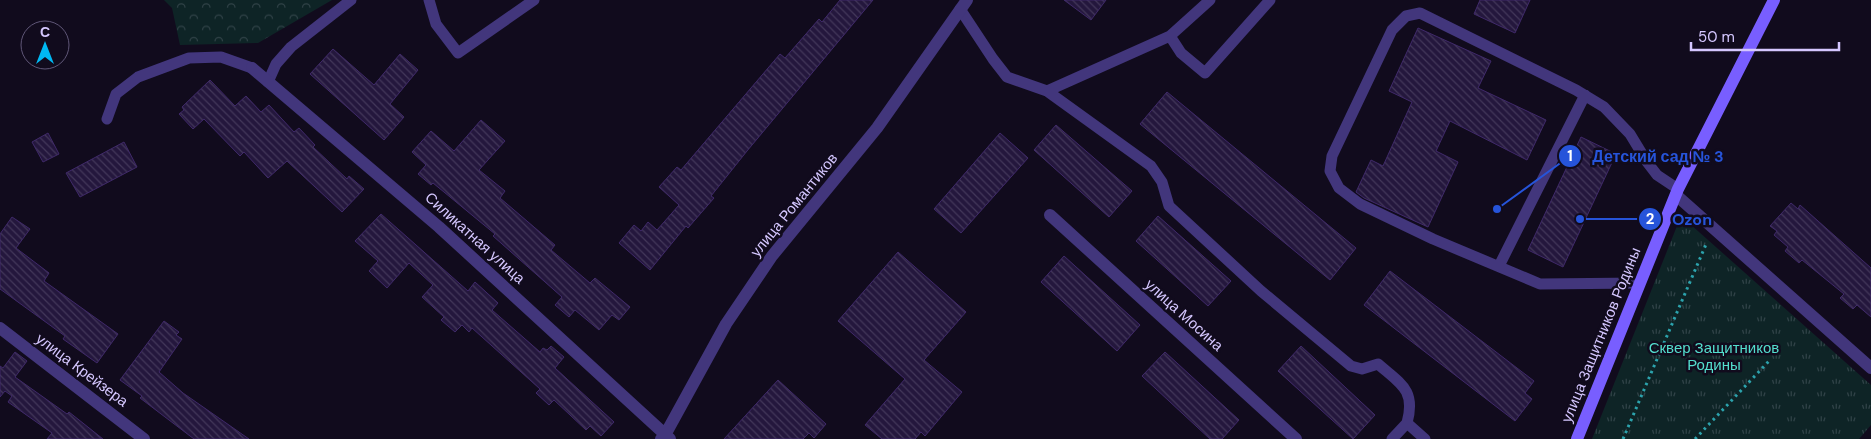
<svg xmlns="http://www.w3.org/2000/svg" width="1871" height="439" font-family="'DM Sans',sans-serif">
	<defs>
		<pattern id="forest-crowns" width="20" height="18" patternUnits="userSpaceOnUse" patternTransform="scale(1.25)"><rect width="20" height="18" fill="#0e2426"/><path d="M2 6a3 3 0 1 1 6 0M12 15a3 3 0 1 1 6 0" fill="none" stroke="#304247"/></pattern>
		<pattern id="park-tufts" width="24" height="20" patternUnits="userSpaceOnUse" patternTransform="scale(1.25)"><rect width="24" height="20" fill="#0e2426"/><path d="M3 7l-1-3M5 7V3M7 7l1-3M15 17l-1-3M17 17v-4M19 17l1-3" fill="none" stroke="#304247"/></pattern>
		<pattern id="building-back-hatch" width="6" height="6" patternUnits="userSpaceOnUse" patternTransform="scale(1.25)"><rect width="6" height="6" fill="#24173d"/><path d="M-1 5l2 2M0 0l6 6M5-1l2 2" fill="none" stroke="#43375a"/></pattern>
	</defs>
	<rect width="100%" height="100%" fill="#110b1d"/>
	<!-- forest -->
	<path fill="url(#forest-crowns)" d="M164,0h168l-74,43 -78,2 -8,-37z"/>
	<!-- park -->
	<path fill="url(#park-tufts)" d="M1681,216l190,169v40l-12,14h-267z"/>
	<!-- building -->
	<path fill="url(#building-back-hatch)" stroke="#3f2969" d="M840,0h33l-126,151 -36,45 3,2 -26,30 -2,-2 -36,44 -31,-27 15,-18 7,6 7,-9 9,8 22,-25 -20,-18 18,-20 4,3 99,-116 5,4 34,-39 3,3z
		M1064,0h42l-15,20z
		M1480,0h50l-15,33 -41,-19z
		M1418,28l73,33 -13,27 68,32 -19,40 -77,-39 -14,30 22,11 -30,65 -64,-29 -8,-6 15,-32 12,6 29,-64 -23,-11z
		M333,49l41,36 26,-31 18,16 -28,34 14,13 -20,23 -74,-66z
		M210,80l25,26 11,-10 15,16 8,-7 25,27 5,-4 16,17 -2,2 34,32 2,-3 15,13 -22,23 -55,-51 -19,17 -24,-26 -4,4 -36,-37 -11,10 -14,-15 5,-4 -2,-3z
		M1167,92l189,156 -26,32 -190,-156z
		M481,120l24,21 -26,29 26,21 -5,7 55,47 -4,5 39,33 5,-5 35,29 -11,13 -7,-5 -13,15 -24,-20 -6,7 -14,-12 7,-8 -69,-61 2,-2 -62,-51 -2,2 -13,-11 8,-9 -14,-13 19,-21 23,20z
		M1056,125l76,66 -23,26 -75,-67z
		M48,133l11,21 -16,8 -11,-20z
		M1000,133l28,25 -67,75 -27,-24z
		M1581,137l35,17 -53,113 -35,-17z
		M124,142l13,25 -57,30 -14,-24z
		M1791,203l7,6 2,-4 71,63v49l-14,-12 -4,4 -13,-11 4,-4 -42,-34 -3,3 -14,-12 3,-4 -14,-12 3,-4 -7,-5z
		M381,214l87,77 7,-9 23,21 -6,7 48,42 3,-4 4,2 4,-4 13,11 -9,11 59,54 -13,14 -11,-10 -4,4 -32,-30 -5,5 -13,-12 4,-4 -68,-61 -3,4 -7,-7 -7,7 -14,-12 3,-3 -22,-20 11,-12 -24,-22 -22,25 -18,-17 9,-10 -23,-20z
		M1158,216l73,65 -23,25 -72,-65z
		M12,217l18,12 -14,19 33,25 -5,8 74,53 -21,29 -34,-24 2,-3 -65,-47v-55z
		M898,252l68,60 -42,48 38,32 -37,44 -4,-4 -6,7h-33l-17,-14 40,-46 -67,-58z
		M1064,256l76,69 -23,26 -76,-69z
		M1390,271l144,110 -9,12 7,6 -17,22 -151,-116z
		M164,321l15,11 -3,3 6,4 -23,33 24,21 66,46h-55l-54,-41 2,-2 -22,-16z
		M1301,346l74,69 -22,24 -75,-68z
		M15,352l12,9 -12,16 52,37 2,-2 34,27h-56l5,-6 -44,-31 4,-6 -7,-5 -5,6v-31l3,2z
		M1165,352l74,68 -17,19h-12l-68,-63z
		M778,380l48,44 -12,14 -5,-5 -6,6h-79z"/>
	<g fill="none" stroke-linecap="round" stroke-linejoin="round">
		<!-- path -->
		<path stroke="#2ca3ad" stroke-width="3" stroke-dasharray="2.5 4" stroke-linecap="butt" d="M1623,439l84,-197
			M1695,439l75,-79"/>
		<!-- lane -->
		<path stroke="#42367c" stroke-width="11" d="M429,0l7,24 22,29 76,-53
			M960,9l33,50 14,18 40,14 104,75 11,16 7,24 92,85 90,75 11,3 16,-5c23,20 38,26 29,59
			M1170,36l11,17 24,20 65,-73
			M268,82l8,-18 15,-17 60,-47
			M1047,91l123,-55 40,-36
			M107,119l9,-25 22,-17 51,-19 32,-1 31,11
			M1499,266l86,-171
			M1639,283l-99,1 -107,-45 -73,-35 -21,-16 -9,-17 2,-15 60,-126 14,-14 14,-3 156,77 28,17 26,27 17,28 10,13 21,14
			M1392,439l15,-16 18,16"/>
		<!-- street -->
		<path stroke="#42367c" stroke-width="12" d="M252,68l187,159 231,212
			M1676,195l195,173
			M1050,215l246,224
			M0,328l144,111
			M661,439l4,-4 61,-111 46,-68 105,-128 90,-128"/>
		<!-- secondary -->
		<path stroke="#785eff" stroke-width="12" d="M1577,439l101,-250 96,-189"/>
	</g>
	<g text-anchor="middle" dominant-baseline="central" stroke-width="5" stroke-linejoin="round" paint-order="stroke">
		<!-- street labels -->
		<g font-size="15" fill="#d5c7ff" stroke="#110b1d">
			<text transform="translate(794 205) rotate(-51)">улица Романтиков</text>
			<text transform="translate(475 238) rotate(42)">Силикатная улица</text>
			<text transform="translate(1184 315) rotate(42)">улица Мосина</text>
			<text transform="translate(1601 335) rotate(-68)">улица Защитников Родины</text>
			<text transform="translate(82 370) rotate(37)">улица Крейзера</text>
		</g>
		<!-- park labels -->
		<g font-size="15" fill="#54dece" stroke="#110b1d">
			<text x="1714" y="348">Сквер Защитников<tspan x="1714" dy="17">Родины</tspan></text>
		</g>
	</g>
	<!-- callouts -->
	<path fill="none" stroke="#2654da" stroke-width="2" d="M1497 209L1570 156M1580 219L1650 219"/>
	<g fill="#2654da" stroke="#110b1d" stroke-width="2">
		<circle cx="1497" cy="209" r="5"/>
		<circle cx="1580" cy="219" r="5"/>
		<circle cx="1570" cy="156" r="12"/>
		<circle cx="1650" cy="219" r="12"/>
	</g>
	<g font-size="15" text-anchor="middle" font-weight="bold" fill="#fff">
		<text x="1570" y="161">1</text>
		<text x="1650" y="224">2</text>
	</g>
	<g font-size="16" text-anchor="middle" font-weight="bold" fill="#2654da" stroke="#110b1d" stroke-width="5" stroke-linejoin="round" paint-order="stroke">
		<text x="1658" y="162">Детский сад № 3</text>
		<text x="1692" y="225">Ozon</text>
	</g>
	<!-- north arrow -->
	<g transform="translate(45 45)"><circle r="24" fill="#110b1d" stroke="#5f5677"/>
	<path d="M0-4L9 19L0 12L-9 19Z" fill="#00b8f2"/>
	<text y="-8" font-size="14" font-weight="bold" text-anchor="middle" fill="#d5c7ff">С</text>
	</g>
	<!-- scale -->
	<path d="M1691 42v8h148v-8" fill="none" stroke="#d5c7ff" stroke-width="2.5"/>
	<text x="1698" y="42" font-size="15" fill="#d5c7ff" stroke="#110b1d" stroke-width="4" paint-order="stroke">50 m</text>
</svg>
